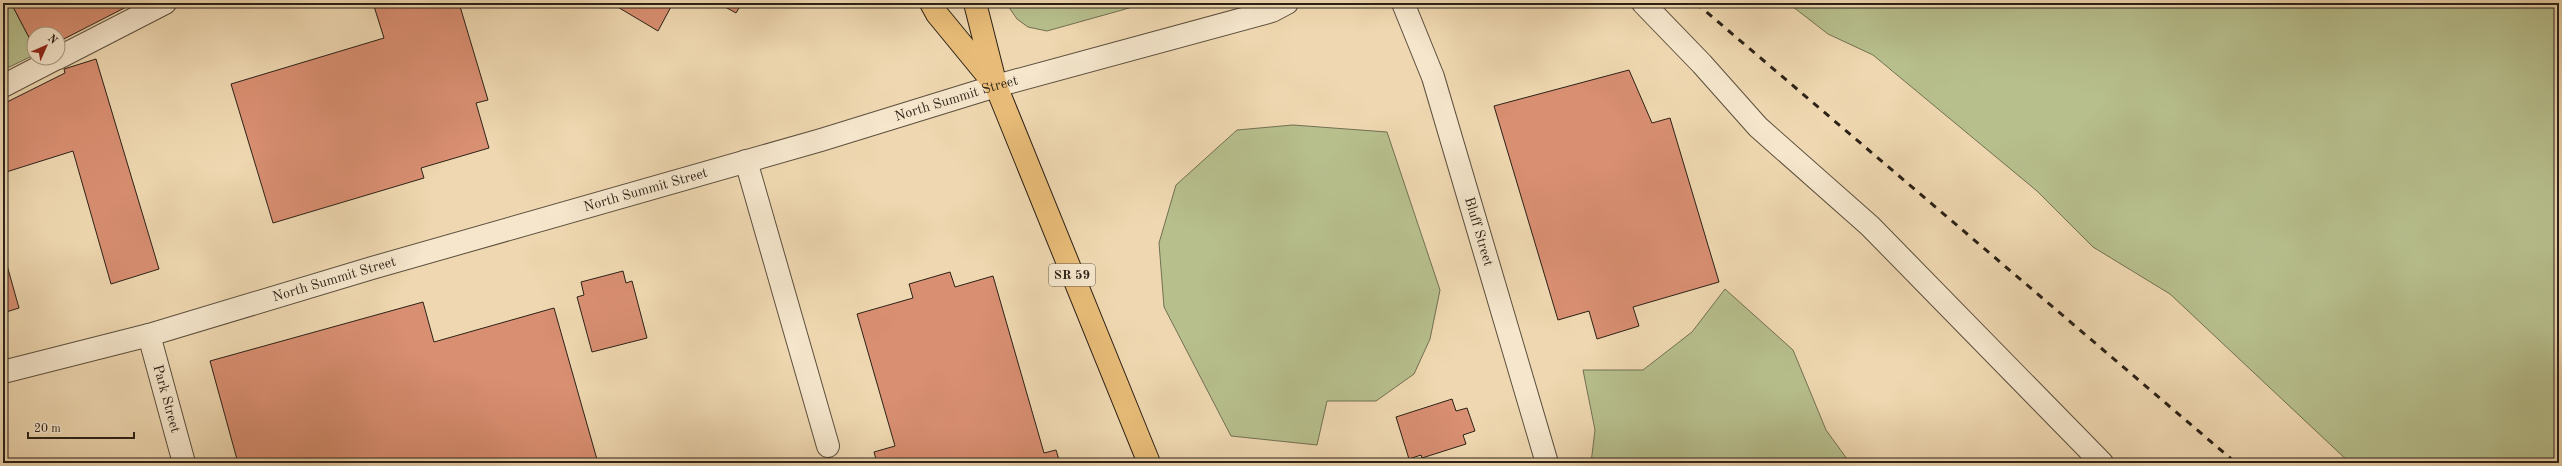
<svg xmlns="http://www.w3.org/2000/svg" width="2562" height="466" font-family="'Old Standard TT',serif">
	<rect width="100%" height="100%" fill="#efd8b1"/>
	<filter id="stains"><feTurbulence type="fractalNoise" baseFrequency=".005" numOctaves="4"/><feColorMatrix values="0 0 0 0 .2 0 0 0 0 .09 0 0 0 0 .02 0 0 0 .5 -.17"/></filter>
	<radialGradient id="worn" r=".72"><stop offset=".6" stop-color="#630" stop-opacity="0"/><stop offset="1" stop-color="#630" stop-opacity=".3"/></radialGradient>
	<!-- green -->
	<path fill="#b7bf8d" stroke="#717052" d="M3,3h8l23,44v8l-31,15z
		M1006,3h141l-100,28 -19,-4 -11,-8z
		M1788,3h771v460h-209l-180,-169 -77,-47 -56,-56 -164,-136 -45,-21z
		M1293,125l94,7 53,158 -10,49 -16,35 -38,27h-49l-10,44 -86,-9 -67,-129 -5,-64 17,-58 61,-55z
		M1725,289l68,61 33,80 24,33h-259l4,-33 -12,-60h60l49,-38z"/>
	<!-- building -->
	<path fill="#d98f72" stroke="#2b2116" d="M11,3h123l-76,39v-8h-24v13z
		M373,3h86l29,97 -12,3 13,45 -68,20 3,10 -151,45 -42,-139 153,-46z
		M611,3h62l-15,28z
		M718,3h24l-6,10z
		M96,59l63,210 -48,15 -38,-133 -70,22v-69l62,-31 -1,-4z
		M1629,70l23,53 18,-5 49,164 -86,25 6,19 -42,13 -8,-28 -31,9 -64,-214z
		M3,251l16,57 -16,5z
		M623,271l3,12 6,-2 15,57 -55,14 -15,-55 7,-2 -3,-13z
		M950,272l5,15 38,-11 51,177 12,-3 4,13h-183l-3,-11 21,-6 -38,-132 56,-16 -4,-14z
		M423,302l11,40 120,-34 44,155h-360l-28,-102z
		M1452,399l4,12 11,-3 8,23 -12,4 3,9 -44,14 -1,-3 -12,4 -13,-42z"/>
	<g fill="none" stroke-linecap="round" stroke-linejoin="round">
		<defs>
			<g id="minor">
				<path id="s1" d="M1403,3l30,74 114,386"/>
				<path d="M1643,3l59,61 56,63 112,99 232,237"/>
				<path d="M58,58l107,-55"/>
				<path d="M3,86l54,-28"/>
				<path d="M746,161l82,285"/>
				<path id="s2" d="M149,335l35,128"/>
				<path id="s3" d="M3,372l146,-37 223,-67 449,-128 175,-54 276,-75 15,-8"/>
			</g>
			<path id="major" d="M931,3l6,11 55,67
				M975,3l21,83 153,377"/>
		</defs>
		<!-- minor casing -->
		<use href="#minor" stroke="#5c4f3d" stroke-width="24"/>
		<!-- major casing -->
		<use href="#major" stroke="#2b2116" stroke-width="24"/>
		<!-- minor -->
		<use href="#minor" stroke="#f5e6cc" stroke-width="22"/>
		<!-- major -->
		<use href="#major" stroke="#e8bc78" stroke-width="22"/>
		<!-- rail -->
		<path stroke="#2b2116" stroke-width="3" stroke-dasharray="7 7" stroke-linecap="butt" d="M1696,3l540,460"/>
	</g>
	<g text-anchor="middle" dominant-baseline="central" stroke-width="3" stroke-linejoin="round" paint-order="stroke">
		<!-- shield labels -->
		<rect fill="#f5e6cc" stroke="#685c4d" stroke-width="1" x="1049" y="264" width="46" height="22" rx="3"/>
		<g font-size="13" font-weight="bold" fill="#2b2116">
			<text x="1072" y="275">SR 59</text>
		</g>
		<!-- street labels -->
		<g font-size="14" fill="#2b2116" stroke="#f5e6cc">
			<text stroke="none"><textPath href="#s3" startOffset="992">North Summit Street</textPath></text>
			<text stroke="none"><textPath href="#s3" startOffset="668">North Summit Street</textPath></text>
			<text stroke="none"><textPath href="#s1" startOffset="241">Bluff Street</textPath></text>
			<text stroke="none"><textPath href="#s3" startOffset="344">North Summit Street</textPath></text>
			<text stroke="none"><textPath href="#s2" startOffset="66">Park Street</textPath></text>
		</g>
	</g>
	<!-- margin -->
	<rect width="2562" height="466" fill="none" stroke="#efd8b1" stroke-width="16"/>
	<rect x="4" y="4" width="2554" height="458" fill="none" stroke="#2b2116" stroke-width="2"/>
	<rect x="8" y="8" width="2546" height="450" fill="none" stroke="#2b2116"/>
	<!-- north arrow -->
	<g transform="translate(46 46) rotate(45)"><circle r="19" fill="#f5e6cc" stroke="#a49783"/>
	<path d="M0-3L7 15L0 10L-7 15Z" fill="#8f2418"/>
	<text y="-6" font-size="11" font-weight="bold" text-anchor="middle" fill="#2b2116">N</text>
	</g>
	<!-- scale -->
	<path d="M28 432v6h106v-6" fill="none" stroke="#2b2116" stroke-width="2"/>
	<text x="34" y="432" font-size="12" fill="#2b2116" stroke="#f5e6cc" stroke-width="3" paint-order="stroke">20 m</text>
	<rect width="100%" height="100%" filter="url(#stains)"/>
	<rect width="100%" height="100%" fill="url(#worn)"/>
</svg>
